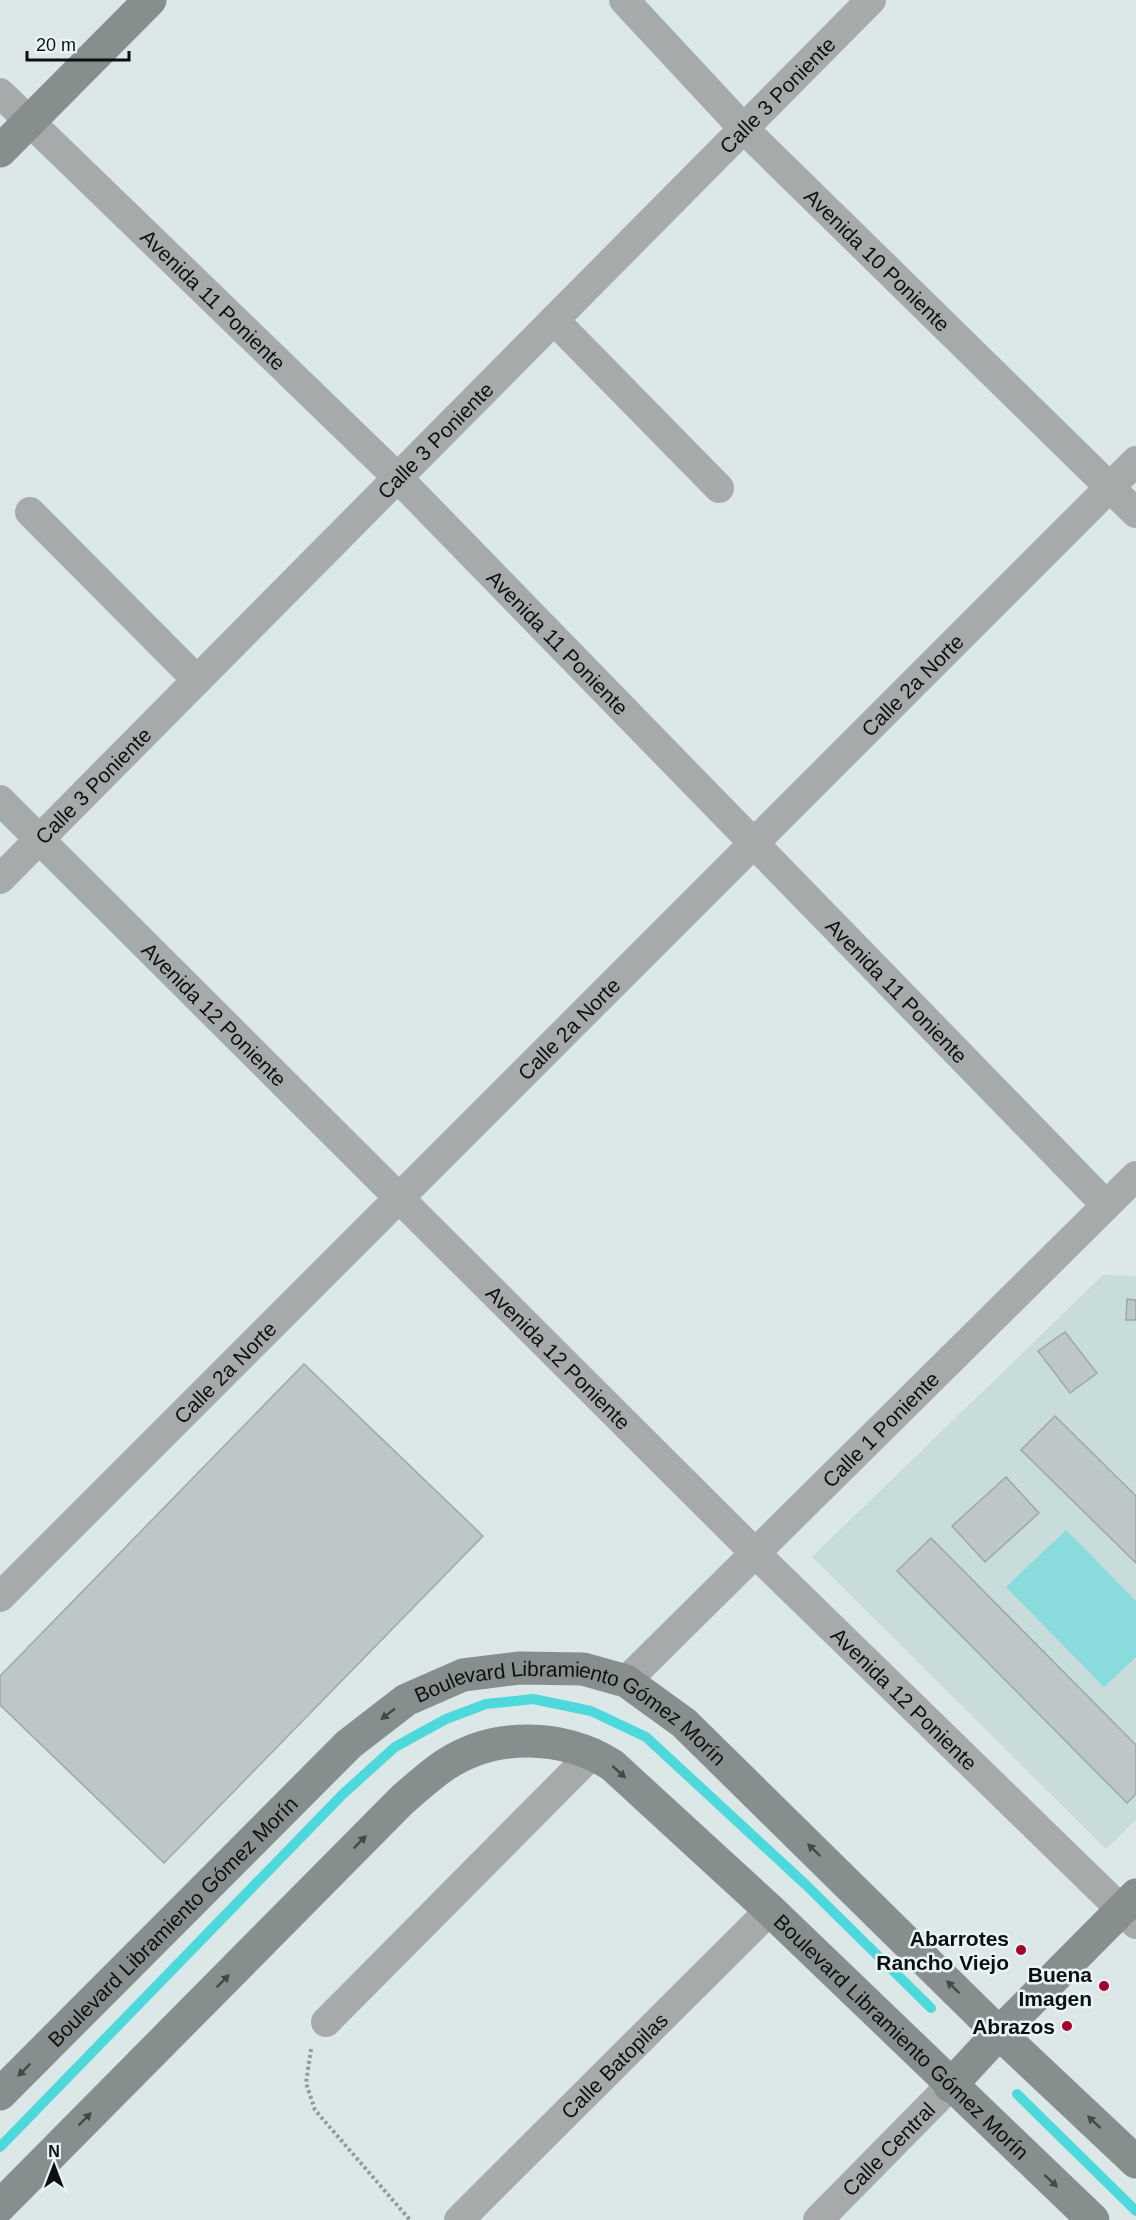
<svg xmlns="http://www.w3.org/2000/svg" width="1136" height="2220" font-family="Arial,sans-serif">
	<rect width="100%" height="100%" fill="#dce7e7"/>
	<!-- built -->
	<path fill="#c8dcdc" d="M1103,1275l33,1v544l-30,29 -294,-292z"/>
	<!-- green -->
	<path fill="#89dbdc" d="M1066,1530l70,71v56l-32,30 -98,-100z"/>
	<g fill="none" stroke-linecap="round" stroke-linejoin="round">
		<!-- stream -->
		<path stroke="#4dd8db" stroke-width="10" d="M1017,2094l119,117
			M0,2147l343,-353 52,-47 51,-28 40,-15 47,-5 58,12 55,26 159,147 126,124"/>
	</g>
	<!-- building -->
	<path fill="#bdc7c7" stroke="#9da7a7" stroke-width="1.5" d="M1127,1299l9,1v20h-10z
		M1065,1332l32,41 -27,20 -32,-42z
		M304,1364l179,172 -319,327 -164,-158v-29z
		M1055,1416l81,80v67l-115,-113z
		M1006,1477l33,36 -54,49 -33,-36z
		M931,1538l205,207v49l-9,9 -230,-232z"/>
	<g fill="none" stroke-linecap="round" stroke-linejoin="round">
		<!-- path -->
		<path stroke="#919999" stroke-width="4" stroke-dasharray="3 3" stroke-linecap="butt" d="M311,2049l-5,34 9,27 95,110"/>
		<!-- street -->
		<g stroke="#a6aaaa" stroke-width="30">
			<path id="s1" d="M624,0l120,129 392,384"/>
			<path id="s2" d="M0,93l398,385 707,726"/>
			<path d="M554,320l165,168"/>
			<path d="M30,512l167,168"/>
			<path id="s3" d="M0,800l755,753 381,371"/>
			<path id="s4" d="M0,879l871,-879"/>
			<path id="s5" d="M0,1597l1136,-1136"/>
			<path id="s6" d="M626,1681l510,-505"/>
			<path d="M326,2022l267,-269"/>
			<path id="s7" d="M459,2220l311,-310"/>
			<path id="s8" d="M818,2220l132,-134"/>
		</g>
		<!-- secondary -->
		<g stroke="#878e8e" stroke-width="33">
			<path d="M0,151l150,-151"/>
			<path d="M950,2086l49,-53 137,-138"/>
			<path id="s9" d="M0,2094l349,-350 57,-44 57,-25 57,-7 63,1 43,12 58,42 315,310 137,129"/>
			<path id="s10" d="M0,2206l402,-406c14,-12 28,-25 43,-35 50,-33 118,-31 167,0l158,145 323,310"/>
		</g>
	</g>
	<!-- one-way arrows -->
	<defs><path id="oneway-solid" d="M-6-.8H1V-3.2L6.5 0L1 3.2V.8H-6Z" transform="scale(1.5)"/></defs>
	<g fill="#434949">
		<use href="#oneway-solid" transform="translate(388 1714) rotate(142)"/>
		<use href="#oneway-solid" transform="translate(619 1772) rotate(42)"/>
		<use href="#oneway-solid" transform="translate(360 1842) rotate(-45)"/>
		<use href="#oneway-solid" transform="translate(814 1850) rotate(-136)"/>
		<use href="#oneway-solid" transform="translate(223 1981) rotate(-45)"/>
		<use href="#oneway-solid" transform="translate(953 1987) rotate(-136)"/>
		<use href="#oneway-solid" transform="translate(24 2070) rotate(135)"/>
		<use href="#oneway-solid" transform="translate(85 2119) rotate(-45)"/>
		<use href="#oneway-solid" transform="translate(1094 2122) rotate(-137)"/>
		<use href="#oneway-solid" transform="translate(1051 2181) rotate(43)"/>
	</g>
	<!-- markers -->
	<g fill="#a2012e" stroke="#e9f4f4" stroke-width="2">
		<circle cx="1021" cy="1950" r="6"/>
		<circle cx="1104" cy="1986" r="6"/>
		<circle cx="1067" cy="2026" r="6"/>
	</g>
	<g text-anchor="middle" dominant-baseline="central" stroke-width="5" stroke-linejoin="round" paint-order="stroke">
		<!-- street labels -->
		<g font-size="21" fill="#0c1010" stroke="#e9f4f4">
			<text stroke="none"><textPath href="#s4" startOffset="1104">Calle 3 Poniente</textPath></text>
			<text stroke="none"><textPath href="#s1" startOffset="363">Avenida 10 Poniente</textPath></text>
			<text stroke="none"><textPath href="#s2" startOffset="297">Avenida 11 Poniente</textPath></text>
			<text stroke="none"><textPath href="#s4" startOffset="618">Calle 3 Poniente</textPath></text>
			<text stroke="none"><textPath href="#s2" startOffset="783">Avenida 11 Poniente</textPath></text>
			<text stroke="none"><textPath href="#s5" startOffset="1290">Calle 2a Norte</textPath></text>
			<text stroke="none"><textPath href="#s4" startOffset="132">Calle 3 Poniente</textPath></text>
			<text stroke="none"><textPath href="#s2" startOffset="1269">Avenida 11 Poniente</textPath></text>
			<text stroke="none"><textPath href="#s3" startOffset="303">Avenida 12 Poniente</textPath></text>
			<text stroke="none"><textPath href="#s5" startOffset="804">Calle 2a Norte</textPath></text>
			<text stroke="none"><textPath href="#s3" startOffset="789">Avenida 12 Poniente</textPath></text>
			<text stroke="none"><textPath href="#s5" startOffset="318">Calle 2a Norte</textPath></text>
			<text stroke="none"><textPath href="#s6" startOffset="358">Calle 1 Poniente</textPath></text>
			<text stroke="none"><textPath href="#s3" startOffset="1275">Avenida 12 Poniente</textPath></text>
			<text stroke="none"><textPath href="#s9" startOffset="748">Boulevard Libramiento Gómez Morín</textPath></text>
			<text stroke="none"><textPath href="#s9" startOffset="244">Boulevard Libramiento Gómez Morín</textPath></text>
			<text stroke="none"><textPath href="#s10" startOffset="1200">Boulevard Libramiento Gómez Morín</textPath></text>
			<text stroke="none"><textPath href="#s7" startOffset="219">Calle Batopilas</textPath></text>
			<text stroke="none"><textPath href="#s8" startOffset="100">Calle Central</textPath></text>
		</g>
		<!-- poi labels -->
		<g font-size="21" font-weight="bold" fill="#0c1010" stroke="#e9f4f4" text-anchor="end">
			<text x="1009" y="1938">Abarrotes<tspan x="1009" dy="24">Rancho Viejo</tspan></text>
			<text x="1092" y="1974">Buena<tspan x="1092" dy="24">Imagen</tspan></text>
			<text x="1055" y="2026">Abrazos</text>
		</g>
	</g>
	<!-- north arrow -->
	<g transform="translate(54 2166)" stroke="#e9f4f4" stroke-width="4.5" paint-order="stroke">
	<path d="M0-4.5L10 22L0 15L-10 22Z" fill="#0c1010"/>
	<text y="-9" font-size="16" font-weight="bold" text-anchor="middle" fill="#0c1010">N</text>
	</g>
	<!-- scale -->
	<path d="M27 51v9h102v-9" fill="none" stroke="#0c1010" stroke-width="3"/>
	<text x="36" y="51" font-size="18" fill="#0c1010" stroke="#e9f4f4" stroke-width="4.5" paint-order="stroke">20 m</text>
</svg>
